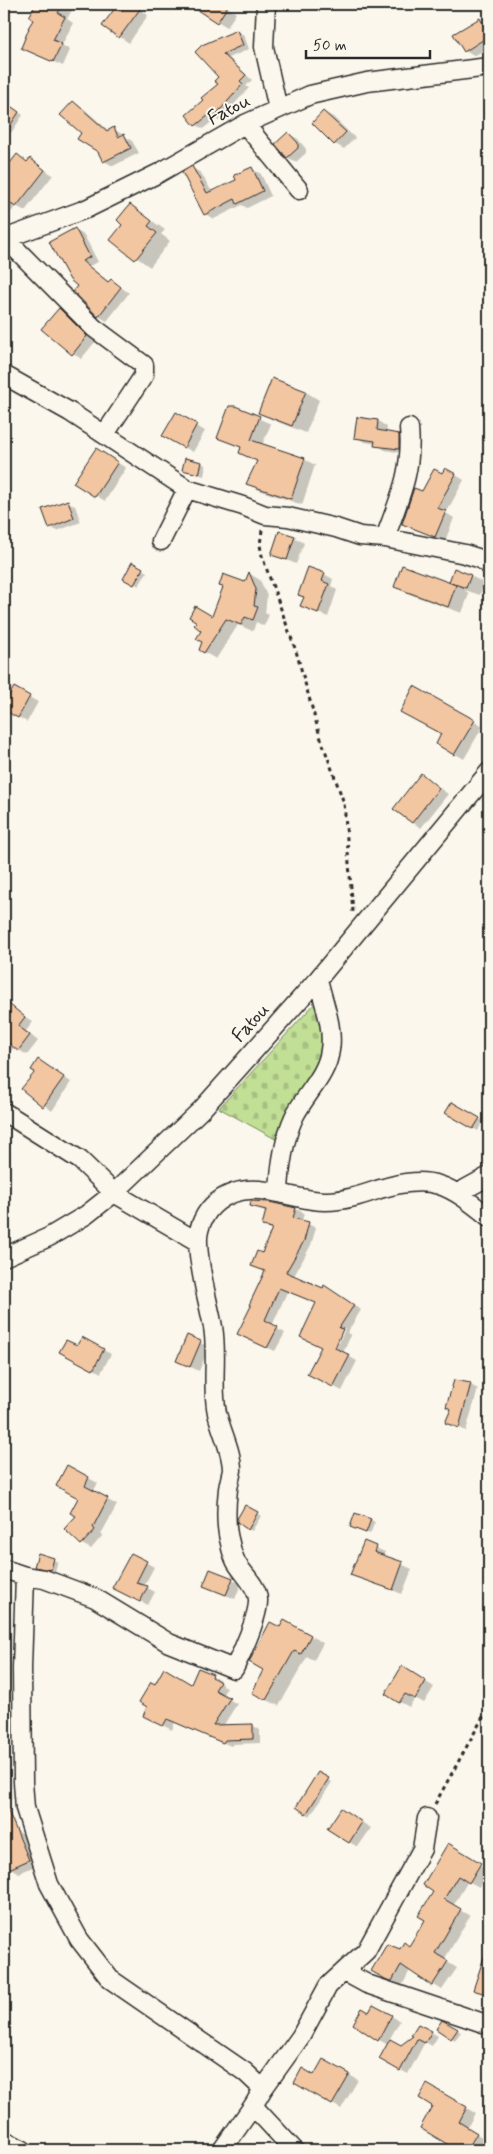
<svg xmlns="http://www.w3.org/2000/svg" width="493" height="2154" font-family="Mynerve,sans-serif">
	<defs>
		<pattern id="cemetery-stones" width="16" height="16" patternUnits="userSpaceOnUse" patternTransform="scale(1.25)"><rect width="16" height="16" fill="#c2df96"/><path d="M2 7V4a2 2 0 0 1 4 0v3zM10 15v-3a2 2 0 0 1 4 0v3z" fill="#a7c081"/></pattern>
	</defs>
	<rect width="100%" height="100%" fill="#fbf7ec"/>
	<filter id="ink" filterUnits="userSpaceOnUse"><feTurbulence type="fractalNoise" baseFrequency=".02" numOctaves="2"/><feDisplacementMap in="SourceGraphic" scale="10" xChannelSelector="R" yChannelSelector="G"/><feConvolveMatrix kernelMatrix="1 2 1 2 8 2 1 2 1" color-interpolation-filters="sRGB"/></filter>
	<g filter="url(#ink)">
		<!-- cemetery -->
		<path fill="url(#cemetery-stones)" stroke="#768560" d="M317,1001l12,43 -50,97 -60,-33z"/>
		<!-- shadow -->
		<path fill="#0003" fill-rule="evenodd" d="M37,4h24l11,6 -5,9 6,4 -11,22 8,5 -7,16 -32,-14 4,-32 -5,-3z
			M127,4h5l16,11 -19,28 -25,-17 17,-13z
			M203,4h19l14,9 -9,14 -28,-17z
			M480,19l9,6v22l-15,9 -9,-5z
			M237,31l7,4 5,14 -20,9 23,22 -6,6 3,2 -30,33 -4,-2 -12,10 -7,-4 -9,-10 18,-14 14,-17 1,-7 -24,-25z
			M73,102l9,5 27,24 5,-2 18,12 7,12 -26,13 -9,-5 -5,-9 -17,-19z
			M9,106l14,9 -12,18 -7,-5v-14z
			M324,112l9,5 22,21 -11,11 -9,-5 -22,-21z
			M289,134l9,5 8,10v4l-10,9 -9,-5z
			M17,156l11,7 2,-3 23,15 -28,36 -9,-5 -9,11 -3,-2v-31l5,-7 -5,-4z
			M192,168l9,5 11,19 26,-11 14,-12 9,5 10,22 -24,12 -5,-3 -28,14 -9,-5z
			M130,205l35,25 -4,4 9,7 -20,26 -38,-27 12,-16z
			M75,230l9,5 14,27 -9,4 20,16 2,-2 18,13 -22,28 -9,-5 -19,-31z
			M59,309l9,5 27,28 -14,17 -8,-6z
			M273,379l33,13 13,8 -13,33 -33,-13 -13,-8z
			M235,408l36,16 -9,21 42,14 11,6 -13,40 -43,-15 -11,-6 10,-22 -18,-10 2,-4 -23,-11z
			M176,414l29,17 -12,21 -29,-16z
			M378,421l9,6 -1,6 12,2 9,5v14l-22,-4 -9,-6 -11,-2 -10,-5z
			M105,455l21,13 -21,33 -30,-19z
			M202,463l4,3 -2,10 -21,-6z
			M446,469l18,11 -18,33 8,5 -9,23 -42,-18 19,-30 20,-18z
			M68,502l7,4 6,16 -24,9 -7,-4z
			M294,537l10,6 -8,21 -24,-10z
			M133,564l14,8 -8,14 -14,-8z
			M250,574l10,6 7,16 -2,17 4,2 -5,11 -8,-4 -3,9 -15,-6 -22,34 -16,-9 13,-33 33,-33z
			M324,574l9,5 -2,7 6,4 -9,27 -26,-11 3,-8 -6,-3z
			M471,576l13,7 -4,12 -15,-5 4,4 -7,19 -53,-19 -14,-8h60l-5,-5z
			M414,688l69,38 -19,33 -27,-16 6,-9z
			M14,689l24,13 -11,20 -23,-13z
			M421,775l27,19 -27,34 -9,-6z
			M6,1003l27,19 -7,9 12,10 -11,14 -13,-8 -10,13v-55z
			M46,1066l25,16 -19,29 -29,-23z
			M453,1103l30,18 -5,10 -31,-19z
			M251,1205l45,4 8,4 -2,8 14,7 -5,17 -17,31 39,16 28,18 -14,23 4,2 -8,18 14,8 -15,30 -25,-13 5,-31 -5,-44 -30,-11 -15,34 13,7 -10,18 -29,-13 7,-33 13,-33 -13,-7 10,-10 10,-25 -9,-5 3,-13zM342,1329h3l-11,25 -2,-1z
			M188,1337l21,10 -10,24 -21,-10z
			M77,1347l26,3 8,4 -10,19 -40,-21z
			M455,1382l16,3 7,4 -12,42 -19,-9 5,-13z
			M67,1467l31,16 -5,9 24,13 -16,29 2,1 -12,14 -9,-5 -5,-28 3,-18z
			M246,1507l15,9 -9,15 -4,-2z
			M371,1520l4,2 -5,12 -14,-5z
			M364,1543l21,9 -2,4 29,13 -10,25 -50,-20z
			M131,1554l23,13 -10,19 11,6 -7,13 -27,-14z
			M39,1555l19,7 -3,10 -19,-6z
			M232,1579l9,5 -6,15 -30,-13z
			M285,1621l38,22 -9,17 -7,-3 -28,49 -26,-13z
			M412,1673l22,14 -10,16 -9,-5 -6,9 -23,-13z
			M212,1675l8,5 -1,2 8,6 -5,7 15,9 -14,22 29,-1 8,5v13l-27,1 -2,2 -56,-24 -3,8 -20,-10 3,-34 36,-1z
			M319,1773l13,9 -22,34 -4,-3z
			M350,1815l21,13 -13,19 -9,-5z
			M16,1830l9,6 12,29 -18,8 -9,-5 -6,-13v-20z
			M448,1845l41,26 -10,16 -11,-6 -15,25 17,10 -26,44 13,8 -15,22 -32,-20 -8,16 -19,-10 17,-25 9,-4 18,-27z
			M484,1960l5,2v39l-6,-4 1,-3 -10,-5z
			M374,2006l26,15 -11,19 12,7 14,-11 4,-11 19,11 -6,10 -7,-4 -17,32 -27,-15 7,-14 -21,-12 3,-19z
			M442,2022l19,10 -6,8 -17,-11z
			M324,2060l34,20 -17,29 -45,-27 19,-5z
			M427,2086l48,27 -8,15 18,11 -6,11h-19l-38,-23 12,-22z"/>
		<!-- building -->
		<path fill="#f3c6a2" stroke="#2b2b2b" d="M36,4h27l-5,9 7,4 -12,23 9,4 -9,18 -32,-14 8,-20h-1l5,-8 -4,-3z
			M125,4h8l7,5 -21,29 -17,-12 13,-18 5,3z
			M188,4h41l-12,19z
			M480,18l9,18 -25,16 -11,-18z
			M237,30l6,15 -20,9 23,21 -6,6 3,3 -31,35 -3,-4 -14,11 -9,-11 17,-15 -2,-2 17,-14 -4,-3 4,-4 -23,-25 7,-7z
			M73,101l34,30 7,-4 4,10 6,-3 7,14 -28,14 -5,-10 -21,-13 4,-6 -21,-18z
			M9,105l10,7 -15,23v-23z
			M323,111l23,21 -12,13 -22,-22z
			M288,132l10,11v5l-11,10 -12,-14z
			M17,154l10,8 3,-4 15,12 -29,37 -12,-7v-29z
			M192,166l15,27 29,-13 -2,-5 18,-8 11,24 -26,13 -2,-5 -31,16 -22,-43z
			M130,204l22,17 -4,5 9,7 -22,27 -25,-20 12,-15 -5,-5z
			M75,228l15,29 -8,4 26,21 3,-3 10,8 -23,30 -25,-26 4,-5 -7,-6 -21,-38z
			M59,308l28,28 -15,19 -31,-26z
			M272,378l34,13 -14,35 -34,-13z
			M229,406h6l25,10 -9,24 54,18 -14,41 -45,-15 11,-23 -18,-8 2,-6 -24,-9z
			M176,412l21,12 -13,24 -22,-12z
			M357,417l21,3 -1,10 22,4v15l-25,-3 1,-5 -21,-3z
			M96,448l22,14 -23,35 -22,-14z
			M185,458l17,4 -3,12 -17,-4z
			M445,468l11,6 -19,34 9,3 -11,26 -33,-13 12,-36 8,3 12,-22 8,4z
			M68,500l6,18 -25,10 -7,-19z
			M279,531l16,5 -8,24 -16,-5z
			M132,562l11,6 -9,17 -11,-6z
			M402,565l54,20 -8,22 -54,-20z
			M308,567l17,6 -3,8 7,3 -11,29 -18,-7 4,-9 -6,-2z
			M454,568l17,7 -5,13 -17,-6z
			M249,572l7,17 -2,17 4,1 -5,13 -8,-3 -4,8 -15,-6 -22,34 -5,-3 3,-8 -6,-3 5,-8 -7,-6 3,-3 -8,-5 6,-11 17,10 11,-29 -4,-1 4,-12 22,8z
			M414,686l61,34 -21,35 -18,-11 5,-10 -41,-22z
			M14,687l16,9 -12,22 -14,-8v-6z
			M421,773l18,15 -27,35 -19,-14z
			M4,1000l21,17 -7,9 12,9 -12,16 -12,-10 -2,4z
			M38,1059l26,18 -21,30 -22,-18 14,-17 -4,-2z
			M452,1102l28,16 -7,11 -28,-16z
			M251,1201l18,1 27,6 -3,10 16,4 -5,19 -18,31 37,16 1,-3 30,20 -15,23 4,1 -8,19 15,7 -17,32 -26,-13 14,-27 -21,-10 16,-34 -37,-15 -14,32 13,7 -11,21 -30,-14 14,-28 -2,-1 16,-34 -14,-5 6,-15 5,2 10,-25 -10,-2 4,-16 -16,-4z
			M187,1335l14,6 -11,26 -14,-6z
			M82,1337l22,12 -11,21 -34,-18 7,-12 11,5z
			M454,1380l17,3 -12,45 -14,-5 6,-14 -5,-2z
			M67,1465l22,12 -4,9 23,12 -15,29 2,3 -14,15 -17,-16 12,-13 -6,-3 8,-15 -22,-12z
			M245,1505l13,7 -10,18 -11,-8v-3z
			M355,1513l16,6 -5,14 -16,-6z
			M364,1541l12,5 -2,6 29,10 -10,28 -43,-15z
			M38,1553l16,5 -3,12 -17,-3z
			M131,1553l16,8 -11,22 12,3 -8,16 -28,-14z
			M210,1569l23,9 -7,17 -23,-9z
			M284,1620l27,15 -10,19 -7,-3 -28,49 -14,-7 11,-23 -14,-8 21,-40 10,5z
			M402,1666l24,15 -11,18 -10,-5 -6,9 -14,-9z
			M164,1668l27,16 7,-16 15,6 -1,3 8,5 -5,8 15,8 -17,27 40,-1v15l-28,1 -2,3 -56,-24 -4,7 -20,-10 4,-9 -8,-5 12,-20 4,2z
			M318,1772l11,6 -23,36 -10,-7z
			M4,1801l25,59 -20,9 -5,-13z
			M341,1808l21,14 -13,21 -22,-14z
			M448,1843l33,20 -12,20 -11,-7 -14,23 17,10 -26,44 13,8 -16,25 -31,-21 -9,16 -5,-1 -16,-9 16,-27 13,5 4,-7 5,4 16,-26 -7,-4 15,-24 -10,-7z
			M487,1948h2v47l-16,-5z
			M373,2005l19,10 -14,26 -25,-17 9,-16 7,4z
			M442,2020l16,9 -7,10 -15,-10z
			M418,2024l14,7 -7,12 -8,-4 -17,32 -21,-12 11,-20 11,6 12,-9 -2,-1z
			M323,2059l27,15 -18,31 -38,-22 8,-15 12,7z
			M427,2084l40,23 -8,15 18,11 -10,17h-10l-37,-22 12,-22 -13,-8z"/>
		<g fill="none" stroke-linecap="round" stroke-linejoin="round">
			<defs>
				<path id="minor" d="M266,4l-2,43 14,62
					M245,124l54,66
					M4,237l90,91 50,37v10l-39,59
					M4,239l82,-30 73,-36 86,-49 65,-29 57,-13 122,-15
					M4,375l66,37 117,77 56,17 22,9 23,2 48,11 24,8 25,2 80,16 16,5 8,6
					M385,538c14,-39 28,-67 24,-110
					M161,541l26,-52
					M4,1112l76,48 34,33 84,49
					M279,1192c1,-24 5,-53 15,-75 11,-23 33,-41 36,-67 4,-23 -7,-48 -12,-71
					M458,1193l31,-17
					M4,1257l45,-20 37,-22 28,-22 88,-84 116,-130 171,-207
					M4,1569l21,7 19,3 51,19 74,45 65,26c8,-16 25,-54 24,-70 -1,-14 -16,-26 -22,-37 -3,-6 -5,-13 -6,-19 -5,-17 -4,-37 -2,-54 1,-7 3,-13 4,-19 0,-19 -11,-39 -15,-57 -6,-28 1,-57 -4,-86 -5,-27 -14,-56 -15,-84 -1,-15 7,-32 19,-41 34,-27 73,-1 109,-1 19,0 36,-6 54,-12 52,-16 69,-4 109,28
					M25,1576l-3,92 1,114 2,26 24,76 30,55 31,40 135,93 18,17
					M345,1972l22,12 122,41
					M4,2140l19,10
					M222,2150l31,-44
					M294,2150l-41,-44 10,-17 38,-53 27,-50 38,-35 56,-102 5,-31"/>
			</defs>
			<!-- minor casing -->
			<use href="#minor" stroke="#2b2b2b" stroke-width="21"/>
			<!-- path -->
			<path stroke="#2b2b2b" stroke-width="3" stroke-dasharray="4 4" stroke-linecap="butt" d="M262,530l-2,15 2,11 34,95 24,85 24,67 9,109
				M435,1804l54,-98"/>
			<!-- minor -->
			<use href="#minor" stroke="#fbf7ec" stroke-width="18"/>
		</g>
	</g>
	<g text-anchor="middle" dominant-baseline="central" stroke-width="4" stroke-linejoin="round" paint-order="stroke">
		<!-- street labels -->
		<g font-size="20" fill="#2b2b2b" stroke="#fbf7ec">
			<text transform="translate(229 110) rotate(-28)">Fatou</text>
			<text transform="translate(251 1023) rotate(-48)">Fatou</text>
		</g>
	</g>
	<!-- margin -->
	<rect width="493" height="2154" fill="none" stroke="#fbf7ec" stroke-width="20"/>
	<rect x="10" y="10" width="473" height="2134" fill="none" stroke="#2b2b2b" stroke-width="2" filter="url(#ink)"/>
	<!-- scale -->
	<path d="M306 50v8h124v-8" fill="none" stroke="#2b2b2b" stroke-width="2.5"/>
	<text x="313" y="50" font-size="15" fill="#2b2b2b" stroke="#fbf7ec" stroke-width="4" paint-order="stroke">50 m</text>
</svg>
